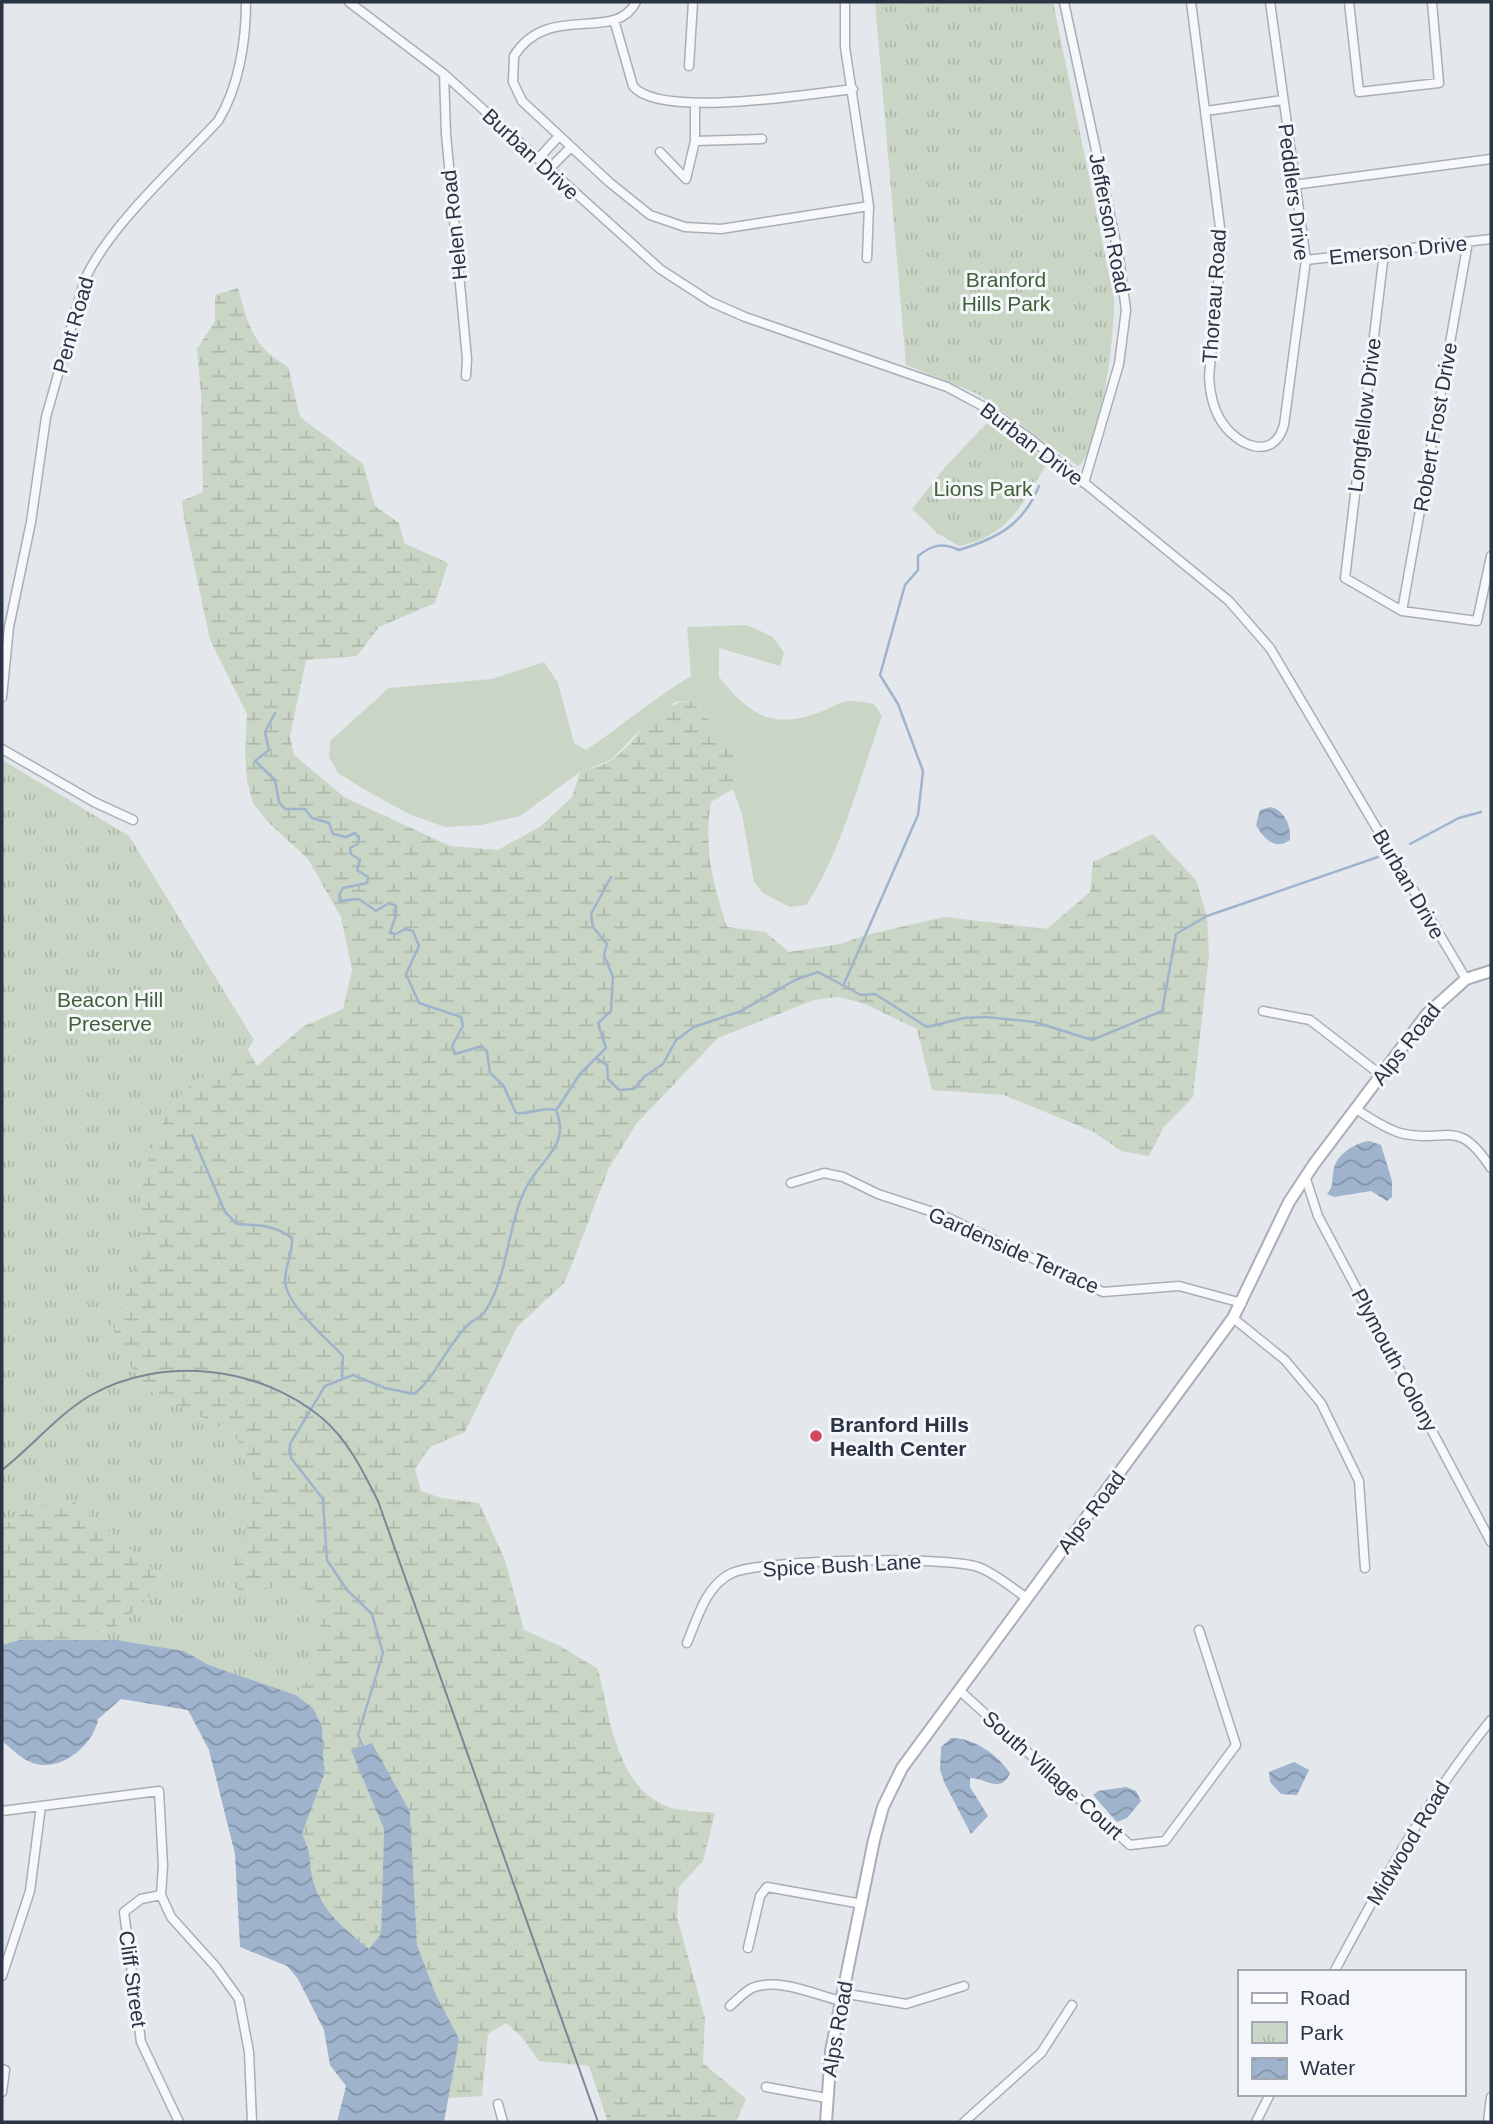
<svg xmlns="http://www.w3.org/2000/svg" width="1493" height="2124" font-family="Arial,sans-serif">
	<defs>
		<pattern id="wetland-marsh" width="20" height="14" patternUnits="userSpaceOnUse" patternTransform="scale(1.75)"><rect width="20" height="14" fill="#c9d6c5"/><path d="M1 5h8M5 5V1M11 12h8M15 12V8" fill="none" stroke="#adb8ab"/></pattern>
		<pattern id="park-tufts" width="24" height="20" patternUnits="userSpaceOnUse" patternTransform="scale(1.75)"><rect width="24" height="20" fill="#c9d6c5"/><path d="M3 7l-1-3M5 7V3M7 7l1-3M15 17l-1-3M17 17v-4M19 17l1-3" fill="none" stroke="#adb8ab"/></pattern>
		<pattern id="water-waves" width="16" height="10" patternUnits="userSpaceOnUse" patternTransform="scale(1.75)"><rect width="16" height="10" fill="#9fb4cc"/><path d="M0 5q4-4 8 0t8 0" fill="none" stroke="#8293a7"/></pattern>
	</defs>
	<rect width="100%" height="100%" fill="#e4e7ec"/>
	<!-- green -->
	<path fill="#c9d6c5" d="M747,625l26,12 11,16 -4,13 -61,-18v29c27,33 48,52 93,38 31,-10 25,-19 62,-11l8,12c-20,55 -43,143 -76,189l-16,2 -27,-14 -9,-11 -12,-68 -9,-25 3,-41 -45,-47 -16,1 -42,35 -22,23 -31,12 -60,44 -39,9 -36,2 -36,-13 -42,-23 -29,-18 -9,-16 1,-16 59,-53 103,-9 52,-17 14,21 16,60 12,7c36,-24 68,-52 105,-74l-4,-49z"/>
	<!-- wetland -->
	<path fill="url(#wetland-marsh)" d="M238,288c11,38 14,58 50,79l12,50 63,47 12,42 24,17 5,20 44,20 -13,40 -56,24 -22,29 -51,4 -16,76 4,19 50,42 106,49 48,4 43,-24 31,-29 8,-25c10,-4 23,-6 32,-12 28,-20 41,-57 79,-59l45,47 -3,41 -22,13c-8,45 2,83 16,125l38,5 24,20 51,-8 26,-9 78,-18 103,12 43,-37 3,-30 60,-28 43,46 11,36 2,40 -16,141 -30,31 -14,28 -28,-5 -27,-19 -90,-37 -72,-5 -15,-61 -52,-25 -26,-7 -25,3 -96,38 -81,85 -28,45 -44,114 -48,45 -52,105 -35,15 -15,22 6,22 20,7 38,5 26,57 19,70 36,16 38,23c12,48 17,115 68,137 14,6 33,5 49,7l-12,48 -24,26 -2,30 28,101 -2,45 43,36 -10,23h-128l-19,-56 -50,-5 -17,-24 -16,-14 -18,11 -6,62 -35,2 11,-59 -22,-44 -19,-50 -7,-133 -58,-62 32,79 -3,106 -12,15c-25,-22 -53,-44 -58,-79 -2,-17 -2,-21 -9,-37l22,-59 -11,-67 -17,-13 17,-22 -33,-87 -35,8 -17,-10 27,-101 -21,-49 -84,-43 -33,-41 -5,-30 17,-31 16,-160 90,-101 22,38 47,-40 39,-17 9,-39 -11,-53 -33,-58 -39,-36 -16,-20 -6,-22 -2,-30 2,-37 -37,-74 -26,-122 -2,-17 21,-9 -2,-98 -4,-45 18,-28v-26z
		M75,1502l92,79 -50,45 -40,14 -75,6v-119l32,-23z"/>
	<!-- park -->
	<path fill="url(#park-tufts)" d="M875,2h178l61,297c1,31 -12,150 -36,167l-100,-72 -72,-29z
		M986,424l18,3 44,35c-25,41 -39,74 -89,84l-22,-13 -25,-24 34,-43z
		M2,760l127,76 125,204 -24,36 -30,1 -27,24 -22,49 -11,49 2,48 -13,42 -17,31 5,30 33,41 84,43 21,49 -6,37 -21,64 17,10 35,-8 26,3 16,22 -9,62 -17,22 -87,-30 -25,-14 -67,-11h-40l40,-14 50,-45 -92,-79 -41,2 -32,23z"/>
	<!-- water -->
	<path fill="url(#water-waves)" d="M1271,807c14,4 20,18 19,33 -15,11 -27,-2 -34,-15l4,-15z
		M1369,1141l12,4 11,36v16l-5,4 -16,-10 -37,6 -7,-3c8,-10 4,-14 7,-26 4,-15 21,-25 35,-27z
		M20,1640h97l67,11 25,14 87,30 17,13 9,19 2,48 -22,59c8,17 7,19 9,37 5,35 33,58 58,78l12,-15 3,-105 -33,-79 21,-7 38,69 7,133 19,50 23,44 -15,83h-107l9,-36 -16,-21 -6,-35 -26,-51 -11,-13 -47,-19 -5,-93 -26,-104 -21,-40 -67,-11 -23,20c-4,27 -41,57 -70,42 -9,-4 -18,-14 -26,-20v-96z
		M951,1738c23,0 46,16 59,35 -9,22 -27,4 -40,5v9l18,29 -17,18 -26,-50 -5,-14 1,-23z
		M1294,1762l15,8 -12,25 -16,-1 -11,-12 -1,-10z
		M1126,1787l10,4 5,10 -14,17 -10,4 -24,-27 5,-4z"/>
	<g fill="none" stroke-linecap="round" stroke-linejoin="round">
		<!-- stream -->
		<path stroke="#9fb4cc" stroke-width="2.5" d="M275,713l-10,19 4,18 -14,11 20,19 4,22 6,7h20l7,9 17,5 4,11 13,3 9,-4 4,5 -1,6 -8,4 1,6 9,6 -3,10 11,7 -1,6 -24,5 -4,7 1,6 19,-2 17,12 13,-8 7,3v9l-6,18 6,1 9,-5 8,2 6,15 -13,28 13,29 42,14 2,9 -11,20 3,8 27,-8 5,6 3,21 13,12 13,28c15,2 26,-7 40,-3 15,36 -15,48 -30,78 -19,37 -17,85 -40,122 -3,6 -11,9 -16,13 -23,21 -33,53 -56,71l-29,-6 -32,-13 -28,11 -35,58 1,14 32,41 4,61 20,30 25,24 11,39 -25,82 6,14
			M1410,844l49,-26 22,-6
			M844,984l74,-169 5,-44 -25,-67 -18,-29 25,-90 13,-15v-14c14,-11 24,-14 41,-6 39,-12 64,-25 80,-64
			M596,1058l10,-10 -8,-25 13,-12 2,-34 -9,-22 3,-11 -14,-17 -2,-13 20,-37
			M557,1109l23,-35 16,-16 11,7 1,14 11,11 15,-1 11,-13 18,-12 13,-24 18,-13 47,-16 54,-31 23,-8 43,23 14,-1 52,33 37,-9 21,-1 50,5 57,18 70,-29 14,-77 31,-18 171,-59
			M192,1135l33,77 12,12c19,1 39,1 55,14 1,16 -7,27 -7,43 1,24 42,58 58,75l-1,22"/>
		<defs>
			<path id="street" d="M349,2l95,72 216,195 51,33 34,15 202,70 41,22 44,31 197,161 41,47 196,331
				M636,2c-21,42 -88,-1 -122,54l-1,26 9,19 87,81 41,33 35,12 36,2 148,-23
				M845,2v45l24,159 -2,52
				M1064,2l55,255 7,53 -7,54 -35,119
				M1191,2l31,241 -13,134c1,15 3,29 11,42 15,26 53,44 64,6l22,-165 -36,-258
				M1349,2l10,90 80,-9 -7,-81
				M614,20l19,66c26,33 177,8 220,3
				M689,66l4,-64
				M444,74l2,60 21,225 -1,17
				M1206,111l76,-11
				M695,141l67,-2
				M660,152l26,27 9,-38v-38
				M538,159l21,-23
				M549,169l22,-22
				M1293,185l198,-26
				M1384,253l-39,325 57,33 75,10 14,-65
				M1306,260l185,-21
				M1402,611l66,-369
				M2,697l7,-70 22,-105 15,-105 39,-138c25,-54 92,-114 133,-158 21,-34 28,-80 28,-119
				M2,749l92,53 39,18
				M1263,1011l47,9 71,55
				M1356,1109c14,9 28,19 44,24 48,12 56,-18 91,35
				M1305,1176l13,40 173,326
				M791,1183l33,-10 19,4 35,17 64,21 161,77 76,-6 63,17
				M1233,1318l52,42 36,43 38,78 6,87
				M687,1643c10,-24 19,-58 45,-70 32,-14 213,-17 246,-6 17,6 34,21 49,31
				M959,1690l171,155 35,-4 71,-96 -37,-115
				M2,1811l157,-20 4,75 -2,29 10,22 45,50 23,32 10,53 3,70
				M161,1895l-20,4 -17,13 17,130 38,80
				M748,1948l12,-52 7,-9 95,17
				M1334,1972c49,-91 92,-172 157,-252
				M2,1976l28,-85 11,-85
				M842,1993l64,11 58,-18
				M730,2006c7,-6 14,-14 22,-18 25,-11 64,7 89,13
				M2,2069l3,1 -3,22
				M766,2087l60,11
				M498,2104l5,18
				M964,2122l77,-69 31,-48
				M1256,2122l14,-28
				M1488,2122l3,-25"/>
			<path id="secondary" d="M826,2122l5,-71 43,-211 9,-33 19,-39 331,-450 56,-116 25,-38 113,-150 39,-35 25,-8"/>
		</defs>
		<!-- street casing -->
		<use href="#street" stroke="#a9aeb7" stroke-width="11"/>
		<!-- secondary casing -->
		<use href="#secondary" stroke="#a9aeb7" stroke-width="14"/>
		<!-- street -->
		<use href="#street" stroke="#f7f8fa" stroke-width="8"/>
		<!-- secondary -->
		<use href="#secondary" stroke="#fff" stroke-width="10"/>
		<!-- tram -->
		<path stroke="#7d8696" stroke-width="2" d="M2,1470c31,-24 55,-55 89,-75 71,-40 169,-29 231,23 26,22 41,53 56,83l220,621"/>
	</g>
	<!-- markers -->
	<circle fill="#d1495b" stroke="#f4f6f9" stroke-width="2.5" cx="816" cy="1436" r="7"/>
	<g text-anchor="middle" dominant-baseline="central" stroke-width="6" stroke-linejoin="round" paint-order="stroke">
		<!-- street labels -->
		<g font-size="21" fill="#2b3445" stroke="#f4f6f9">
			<text transform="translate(531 154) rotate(43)">Burban Drive</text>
			<text transform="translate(1294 192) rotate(83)">Peddlers Drive</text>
			<text transform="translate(1110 223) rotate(79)">Jefferson Road</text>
			<text transform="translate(454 225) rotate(-96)">Helen Road</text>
			<text transform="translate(1398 250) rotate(-6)">Emerson Drive</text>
			<text transform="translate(1214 296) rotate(-86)">Thoreau Road</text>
			<text transform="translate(73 325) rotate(-74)">Pent Road</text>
			<text transform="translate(1364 415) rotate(-83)">Longfellow Drive</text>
			<text transform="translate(1435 427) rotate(-80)">Robert Frost Drive</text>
			<text transform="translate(1032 444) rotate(37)">Burban Drive</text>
			<text transform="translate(1409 884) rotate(60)">Burban Drive</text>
			<text transform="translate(1406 1044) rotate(-52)">Alps Road</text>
			<text transform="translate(1014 1250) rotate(24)">Gardenside Terrace</text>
			<text transform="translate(1395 1360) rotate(62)">Plymouth Colony</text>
			<text transform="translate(1091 1512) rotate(-53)">Alps Road</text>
			<text transform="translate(842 1565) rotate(-3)">Spice Bush Lane</text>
			<text transform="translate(1053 1775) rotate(42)">South Village Court</text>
			<text transform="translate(1408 1843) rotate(-59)">Midwood Road</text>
			<text transform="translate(133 1979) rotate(82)">Cliff Street</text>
			<text transform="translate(837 2029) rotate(-80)">Alps Road</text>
		</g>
		<!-- park labels -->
		<g font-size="21" fill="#3f6138" stroke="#f4f6f9">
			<text x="1006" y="279">Branford<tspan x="1006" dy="24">Hills Park</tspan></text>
			<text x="983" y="488">Lions Park</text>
			<text x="110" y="999">Beacon Hill<tspan x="110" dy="24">Preserve</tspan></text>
		</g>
		<!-- poi labels -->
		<g font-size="21" font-weight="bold" fill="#2b3445" stroke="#f4f6f9" text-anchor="start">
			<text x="830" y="1424">Branford Hills<tspan x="830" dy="24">Health Center</tspan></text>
		</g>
	</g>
	<!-- border -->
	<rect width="1493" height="2124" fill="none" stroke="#2b3445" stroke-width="7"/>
	<!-- legend -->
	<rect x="1238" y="1970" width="228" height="126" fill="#f4f6f9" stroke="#a4a8b1" stroke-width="2"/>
	<rect x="1252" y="1993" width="35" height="10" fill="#ffffff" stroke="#a4a8b1" stroke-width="2"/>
	<text x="1300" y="2005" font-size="21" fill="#2b3445">Road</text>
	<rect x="1252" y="2022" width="35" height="21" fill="url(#park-tufts)" stroke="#a4a8b1" stroke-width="2"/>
	<text x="1300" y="2040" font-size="21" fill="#2b3445">Park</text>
	<rect x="1252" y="2058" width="35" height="21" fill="url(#water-waves)" stroke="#a4a8b1" stroke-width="2"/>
	<text x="1300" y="2075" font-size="21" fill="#2b3445">Water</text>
</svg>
